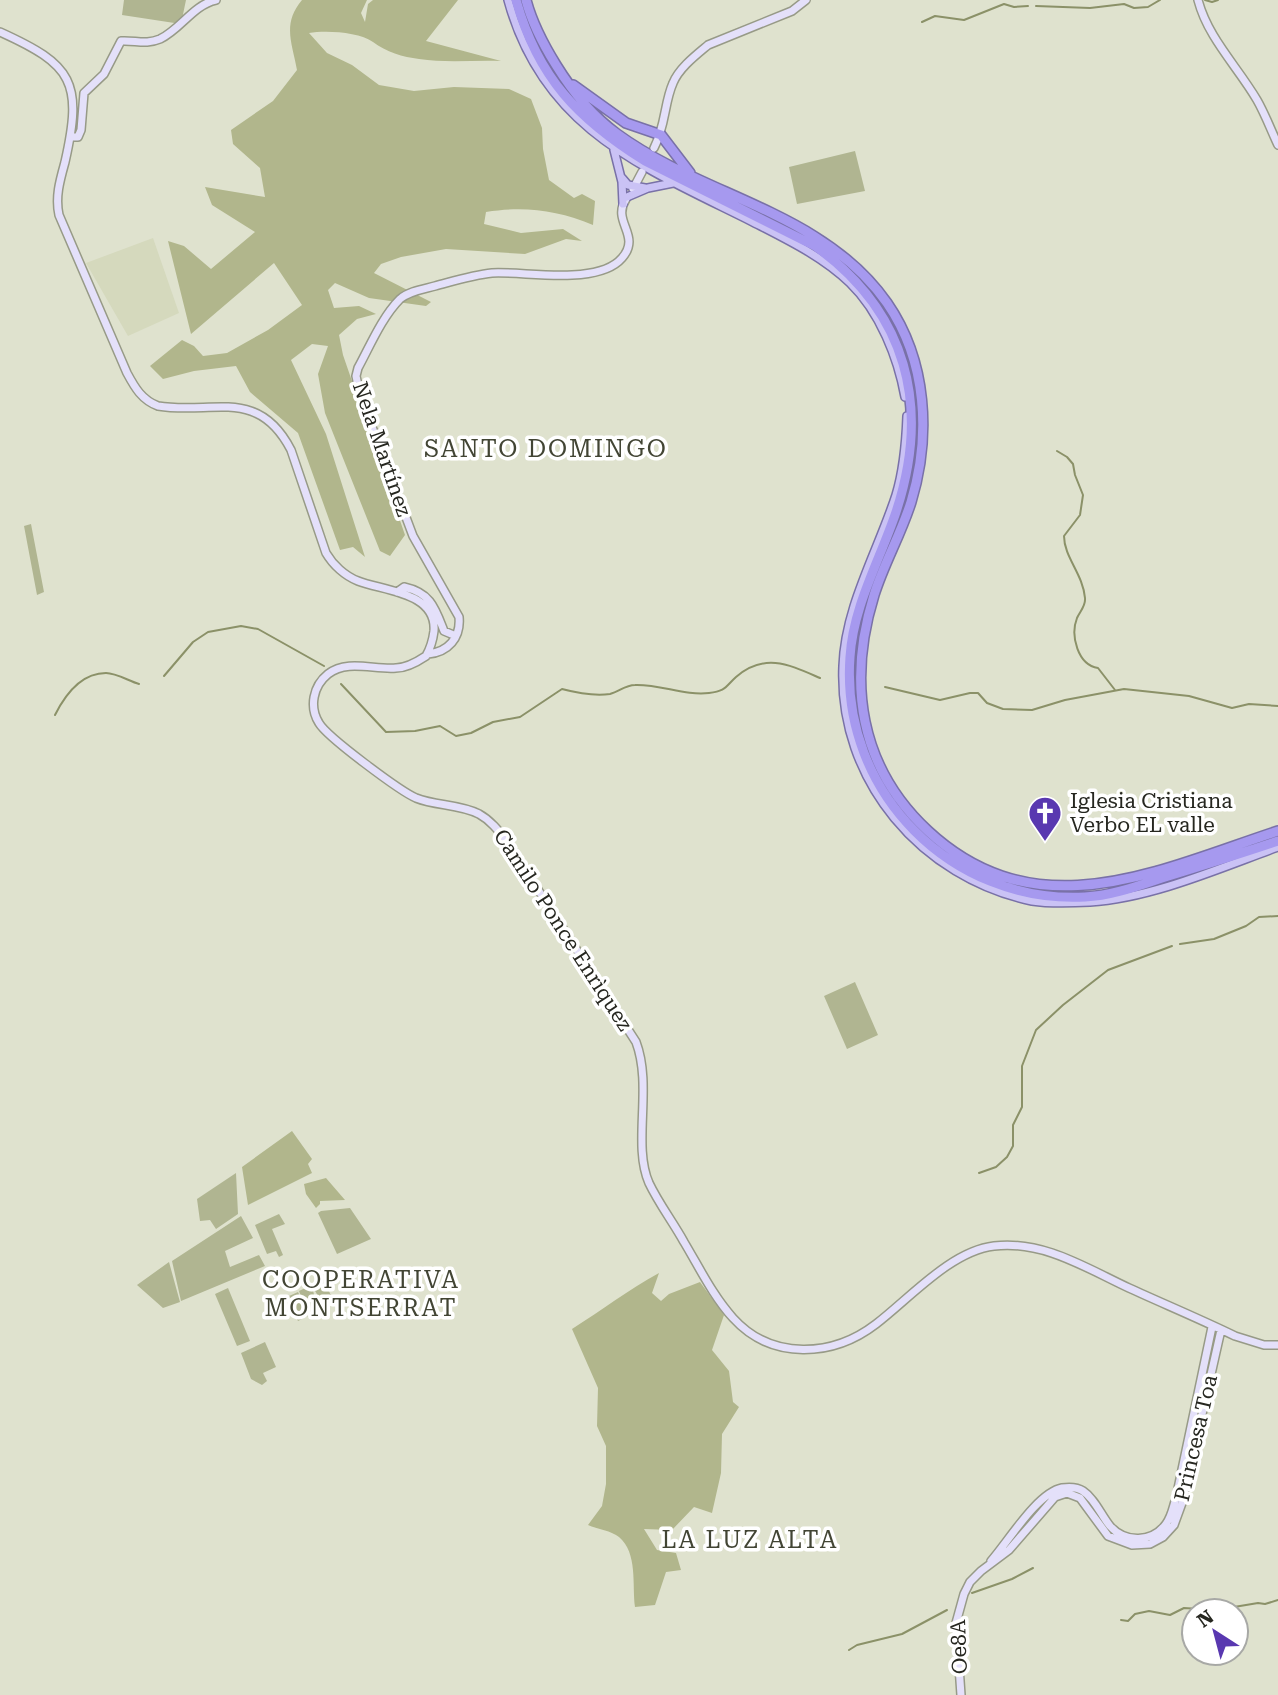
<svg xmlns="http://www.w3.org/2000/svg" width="1278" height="1695" font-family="'Roboto Serif',serif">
	<rect width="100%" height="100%" fill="#dfe2ce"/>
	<!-- built -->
	<path fill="#d5d9bd" d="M153,238l26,75 -51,23 -42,-73z"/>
	<!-- green -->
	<path fill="#b0b591" d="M124,0h62l-5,24 -59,-9z
		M855,151l10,40 -68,13 -8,-37z
		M31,524l13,68 -7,3 -13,-69z
		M855,982l23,53 -31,14 -23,-53z
		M236,1173l2,41 -22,15 -6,-9 -10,1 -3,-22z
		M350,1208l21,31 -34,15 -19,-41 3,-2z
		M279,1214l6,10 -13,5 11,26 -4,2 -3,-6 -9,3 -12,-29z
		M241,1216l12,22 -28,13 5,16 29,-12 6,11 -84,35 -9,-40z
		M169,1262l11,40 -17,6 -26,-23z
		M324,1279l10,24 -3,2 -5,-7 -6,2 -8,-15 2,10 -6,2 1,2 5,-2 3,7 -11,6 2,6 -10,5 -11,-24 11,-5 6,12 -5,-13z
		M228,1288l22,53 -13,5 -22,-52z
		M265,1342l11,25 -13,6 4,8 -5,4 -11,-6 -10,-26z"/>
	<!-- forest -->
	<path fill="#b1b68c" d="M302,0h65l-6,13 4,9 3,-18 5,-4h85l-32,41 75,20c-27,-1 -56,2 -82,-2 -16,-2 -33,-7 -46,-17 -14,-10 -47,-12 -64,-9l18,20 25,12 27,20 35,6 40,-4 55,2 22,10 11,29 1,21 6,31 25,18 8,-4 13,7 -2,24c-36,-15 -69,-19 -107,-13l-2,12 37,9 42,-4 19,12 -16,-2 -41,15 -79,-5 -45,8 -20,7 -7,9 57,29 -5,4 -57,-8 -34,-15 -7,7 6,18 25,-2 17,8 -19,5 -18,16 4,20 62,180 -15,21 -10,-5 -55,-138 -7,-39 10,-28 -16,-2 -21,16 35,74 39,123 -12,-10 -13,3 -42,-117 -48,-41 -14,-26 -42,5 -31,8 -13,-13 32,-26 12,6 9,10 24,-3 41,-23 34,-25 -28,-42 -83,71 -23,-93 16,5 27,23 44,-37 -43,-27 -7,-18 60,10 -5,-29 -27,-24 -2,-14 42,-29 24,-31c-5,-28 -15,-46 5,-70z
		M292,1131l20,28 -4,5 4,9 -64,32 -6,-38z
		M326,1178l19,22 -25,1v3l-4,4 -10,-14 -2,-10z
		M659,1273l-7,20 9,8 8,-7 31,-12 24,33 -12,35 17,21 4,31 6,5 -17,27 -1,39 -9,40 -18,-6 -22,23 -28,-1 13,21 19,3 5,17 -15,2 -11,33 -20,2c-3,-22 3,-54 -16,-70 -7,-6 -22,-8 -31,-12l14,-19 4,-22v-38l-9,-20 1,-38 -26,-59c30,-19 56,-39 87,-56z"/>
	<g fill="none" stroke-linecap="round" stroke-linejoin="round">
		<!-- stream -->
		<path stroke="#8b9168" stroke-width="2" d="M1205,0l7,2 6,-2
			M1036,6l54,2 34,-4 10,4 14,-1 12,-7
			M922,22l13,-6 29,4 40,-16 10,3 14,-1
			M1057,451l10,6 6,7 2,11 8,20 -3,20 -16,21c0,21 19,38 21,62 1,8 -5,13 -8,20 -7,18 1,47 21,50l17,22
			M164,676l29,-34 15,-10 33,-6 17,3 66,37
			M341,684l45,48 29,-1 25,-5 16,10 15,-3 22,-11 27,-5 42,-28c15,4 33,7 48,5 9,-2 15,-9 25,-9 25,-1 50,11 74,8 17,-2 16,-6 27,-16 29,-25 54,-12 84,1
			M885,687l55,13 30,-7h8l9,10 16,6 29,1 33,-10 59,-11 65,7 43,12 17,-4 29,2
			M55,715c10,-20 26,-42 51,-42 10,0 23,8 33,11
			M1180,944l34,-5 32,-13 13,-9 19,-1
			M979,1173l17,-6 11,-10 6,-11v-21l9,-18v-41l14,-36 27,-25 45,-35 64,-24
			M972,1593l40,-14 21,-11
			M1121,1620l7,1 7,-7 14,-3 21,4 14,-7 32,2 42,-7 7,1 13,-4
			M849,1650l8,-5 45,-11 45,-24"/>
		<defs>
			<path id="secondary" d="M1198,0c10,38 39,66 59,100 8,14 14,30 21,45
				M0,32c73,33 83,50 65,130 -5,18 -10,35 -6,53l68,158c8,15 15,27 31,33 54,9 100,-20 133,44l35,103c7,12 19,23 32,28 25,10 79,11 76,50 -1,8 -4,18 -8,25 -9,6 -19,12 -30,12 -22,2 -49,-9 -68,6 -15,12 -19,33 -9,49 8,14 81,68 97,75 20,8 43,6 63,16 11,6 19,16 27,26l130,202c17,45 -4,102 13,141 10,21 24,39 35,59 15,25 29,54 49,76 39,43 100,39 143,6 34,-26 75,-73 118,-78 49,-6 92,22 135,42 35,16 71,31 106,48l29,9h14
				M70,137h8l3,-7 3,-37 20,-19 17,-33c14,-1 25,4 39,-2 21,-10 33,-34 56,-39
				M654,148c12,-23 10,-45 19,-65 6,-15 23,-28 35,-38l84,-34 14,-11
				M633,189l9,-17
				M397,592l7,-5c27,6 31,21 40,44l12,5
				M428,654c20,-2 33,-16 31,-37l-46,-81 -53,-141 -4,-19 2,-8c12,-22 24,-51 42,-69 9,-8 24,-10 35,-13 19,-5 38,-11 57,-13 34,-2 106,13 130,-15 20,-23 -11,-36 4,-59
				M991,1561c17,-19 46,-68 71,-73 7,-1 15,-1 21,3 12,8 18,24 27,35 15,17 42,17 56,-2 6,-8 7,-17 10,-26l36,-171
				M961,1695l-5,-72 8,-29 6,-12 11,-11 28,-21 46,-53 12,-4 13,5 28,38 24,9 18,-1 13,-7 11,-12 8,-22 39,-173"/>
			<path id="primary" d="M508,0c35,129 135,167 243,221 35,18 71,35 99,62 30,29 48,75 55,114
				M614,150l8,32 1,22
				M622,178l6,7 17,3
				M627,197l21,-9 25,-5
				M907,416c-1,27 -3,53 -11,79 -18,56 -51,111 -53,171 -5,115 79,212 189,235 19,3 39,2 58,1 62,-4 130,-34 188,-55"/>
			<path id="highway" d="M516,0c22,78 62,119 129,161l170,85c92,66 116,160 81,266 -16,48 -43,94 -46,145 -10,135 102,247 235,240 26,-1 53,-11 77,-19 39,-12 78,-24 116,-37
				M526,0c6,23 17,44 30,65 16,26 35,50 61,69 86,63 206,77 270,169 40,58 44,133 24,199 -10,32 -27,61 -37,93 -27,87 -15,172 54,236 109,101 231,39 350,0
				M573,85l53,38 35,12 29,38"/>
		</defs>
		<!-- secondary casing -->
		<use href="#secondary" stroke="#979a87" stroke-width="10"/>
		<!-- primary casing -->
		<use href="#primary" stroke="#7971a7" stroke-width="10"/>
		<!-- highway casing -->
		<use href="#highway" stroke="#7971a7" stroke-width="12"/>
		<!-- secondary -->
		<use href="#secondary" stroke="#e4e0fa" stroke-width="7"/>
		<!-- primary -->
		<use href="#primary" stroke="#cac2f5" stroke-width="7"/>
		<!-- highway -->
		<use href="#highway" stroke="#a699ef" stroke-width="9"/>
	</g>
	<!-- icons -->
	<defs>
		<symbol id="church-pin" viewBox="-11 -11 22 30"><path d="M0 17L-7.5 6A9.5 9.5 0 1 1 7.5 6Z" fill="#5938b0" stroke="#fff"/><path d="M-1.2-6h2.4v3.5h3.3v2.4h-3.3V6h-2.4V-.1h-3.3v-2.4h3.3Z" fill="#fff"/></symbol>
	</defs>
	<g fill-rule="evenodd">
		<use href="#church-pin" x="1026" y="794" width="38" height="52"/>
	</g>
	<g text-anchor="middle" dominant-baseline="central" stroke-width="7" stroke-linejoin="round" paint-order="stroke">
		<!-- street labels -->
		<g font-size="21" fill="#262720" stroke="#fff">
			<text transform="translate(382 449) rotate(71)">Nela Martínez</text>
			<text transform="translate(563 930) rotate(57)">Camilo Ponce Enrìquez</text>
			<text transform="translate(1196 1438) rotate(-77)">Princesa Toa</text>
			<text transform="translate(959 1647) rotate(-92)">Oe8A</text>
		</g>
		<!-- poi labels -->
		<g font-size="21" fill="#262720" stroke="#fff" text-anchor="start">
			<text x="1070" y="801">Iglesia Cristiana<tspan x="1070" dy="24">Verbo EL valle</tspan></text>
		</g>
		<!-- quarter labels -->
		<g font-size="24" letter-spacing="2" fill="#424534" stroke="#fff">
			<text x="546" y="449">SANTO DOMINGO</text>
			<text x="361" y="1280">COOPERATIVA<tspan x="361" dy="28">MONTSERRAT</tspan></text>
			<text x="750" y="1540">LA LUZ ALTA</text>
		</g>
	</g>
	<!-- north arrow -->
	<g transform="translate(1215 1632) rotate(324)"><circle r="33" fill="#ffffff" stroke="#a8a9a6" stroke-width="2"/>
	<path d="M0-5L12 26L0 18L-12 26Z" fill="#5938b0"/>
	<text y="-10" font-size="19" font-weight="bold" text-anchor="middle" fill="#262720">N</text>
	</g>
</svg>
